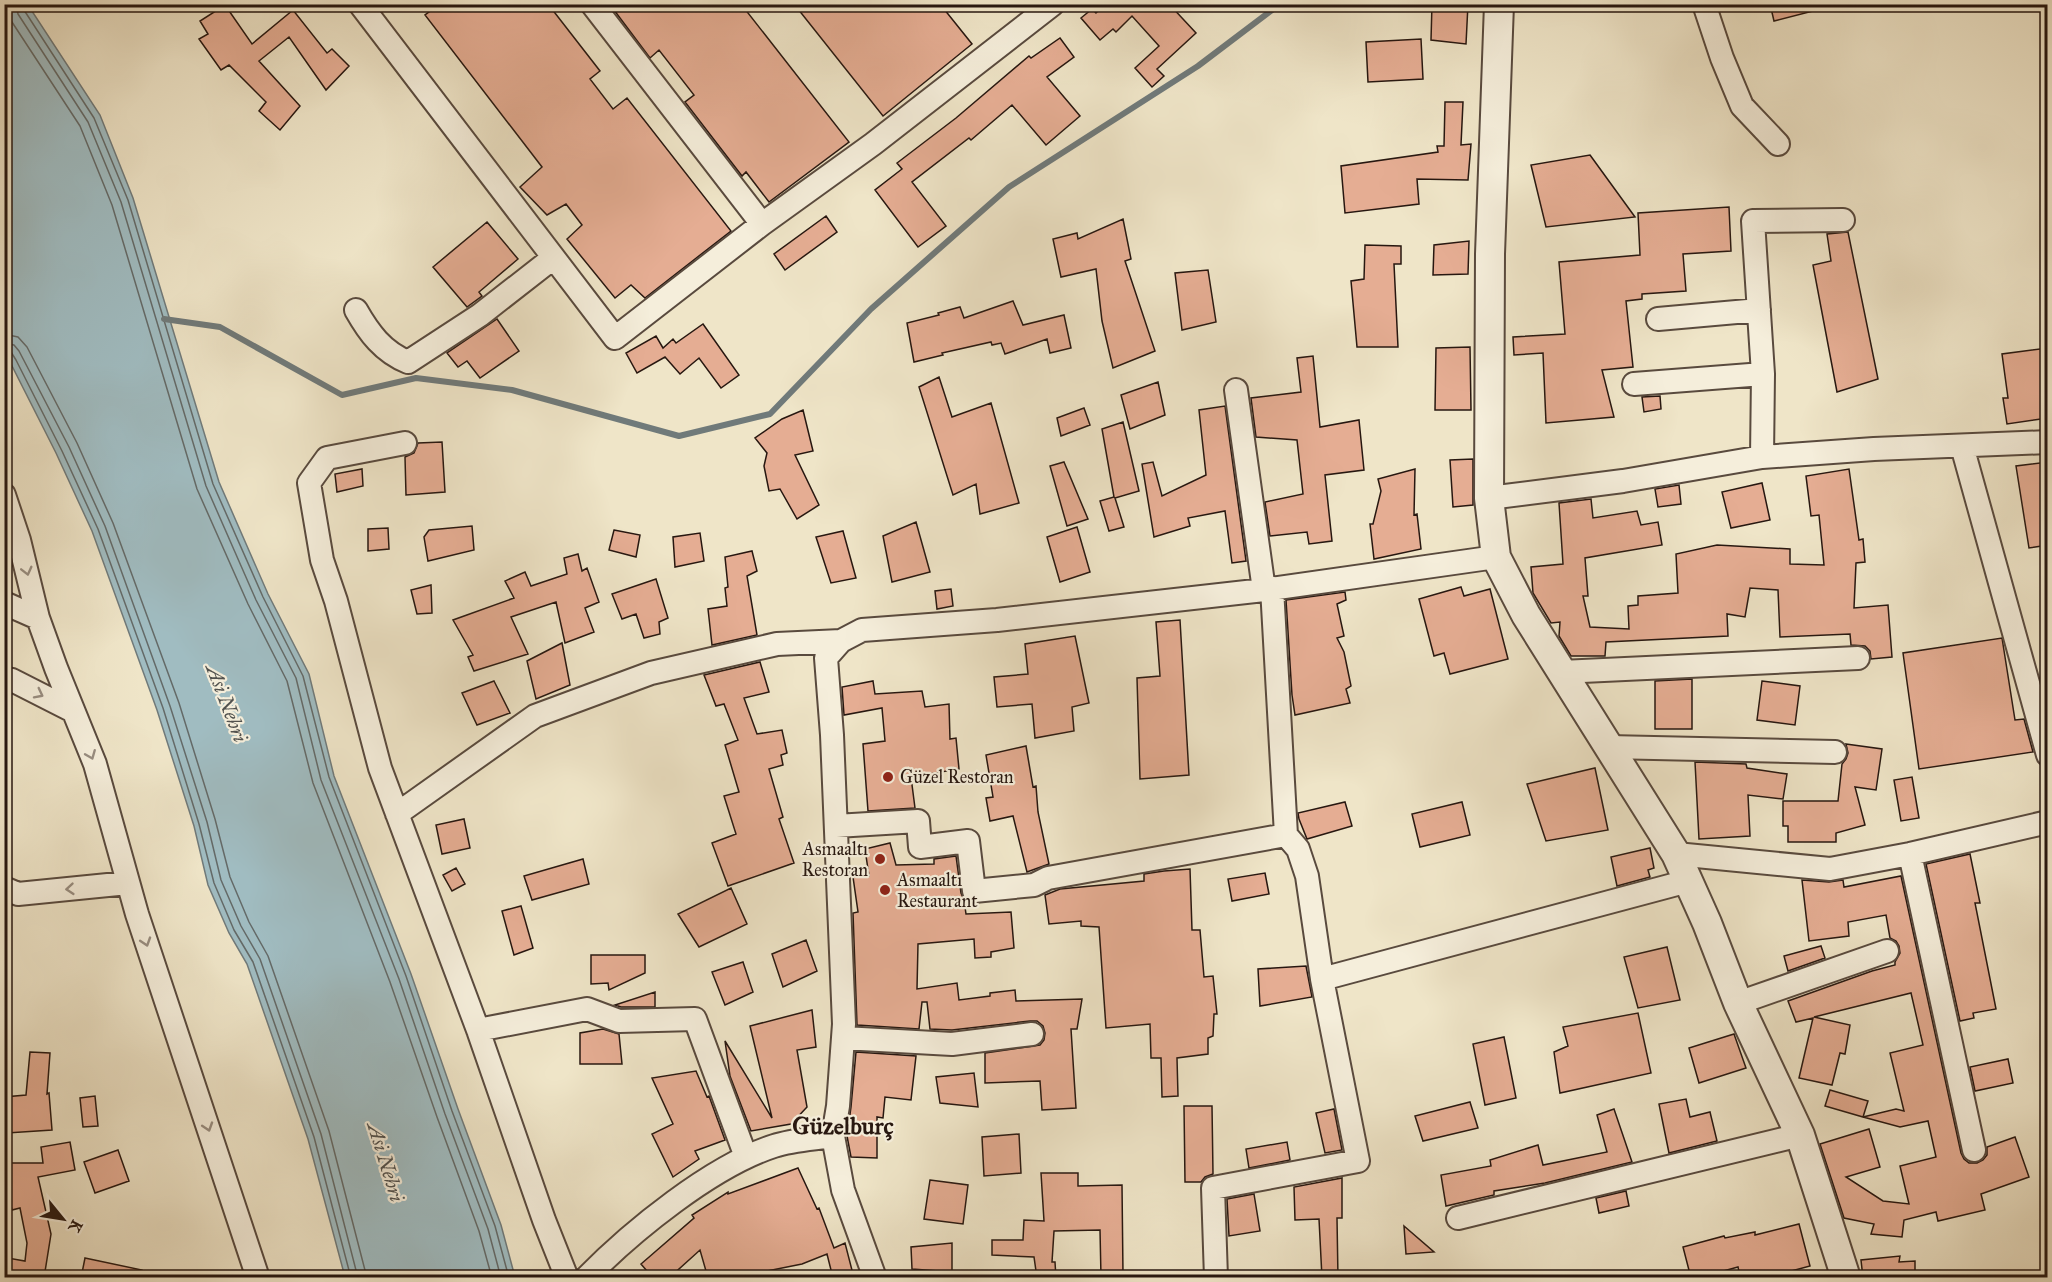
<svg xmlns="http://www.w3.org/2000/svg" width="2052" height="1282" font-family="'IM FELL Great Primer',serif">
	<rect width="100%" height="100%" fill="#efe5c8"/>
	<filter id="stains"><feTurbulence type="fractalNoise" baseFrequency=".00333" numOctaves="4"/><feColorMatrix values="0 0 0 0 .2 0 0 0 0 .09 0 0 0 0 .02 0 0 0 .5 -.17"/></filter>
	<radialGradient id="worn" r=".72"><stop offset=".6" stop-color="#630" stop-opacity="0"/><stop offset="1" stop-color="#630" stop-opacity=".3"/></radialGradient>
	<!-- water -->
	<path fill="#a0bcc1" stroke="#707a7a" stroke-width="1.5" d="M4,5h24l72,110 33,83 86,284 49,112 41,80 25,102 77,198 47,135 43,116 14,52h-170l-37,-138 -61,-175 -18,-31 -21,-48 -14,-59 -37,-116 -65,-179 -36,-78 -51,-101z"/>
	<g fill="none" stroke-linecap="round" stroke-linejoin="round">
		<!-- shore -->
		<path stroke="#646a68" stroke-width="1.5" d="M7,4l3,15 70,107 32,79 85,284 51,115 39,77 26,102 77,199 47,135 42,114 13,47
			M16,4l2,10 70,108 33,80 85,284 50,114 40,78 25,102 78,199 46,135 43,115 13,49
			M23,4l1,6 70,108 34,82 85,284 50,113 40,79 26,101 77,199 46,135 43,115 14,52
			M4,334l14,3 9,10 50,96 36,80 66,180 36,116 15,58 19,45 19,34 61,175 38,147
			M4,343l10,2 5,6 50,96 36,79 65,180 37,116 14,58 20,46 19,33 61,175 37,144
			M4,351l7,1 5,8 46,91 36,78 65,179 36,116 15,59 20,47 19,32 61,175 37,141"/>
		<!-- stream -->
		<path stroke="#707a7a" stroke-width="6" d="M164,319l56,8 122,68 74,-17 96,12 167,46 91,-22 101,-105 138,-122 189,-121 82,-62"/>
	</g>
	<!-- building -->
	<path fill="#e5ad93" stroke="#271710" stroke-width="1.5" d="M440,4h108l52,67 -10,8 23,30 14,-11 104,133 -86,67 -14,-13 -16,13 -48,-59 15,-14 -16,-21 -19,11 -27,-28 22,-20 -117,-152z
		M620,4h121l108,138 -80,60 -23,-30 -4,4 -57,-74 9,-7 -35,-45 -9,8 -36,-48z
		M794,4h146l32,40 -89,72z
		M1105,4h64l27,29 -39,36 7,7 -12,11 -17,-19 24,-22 -27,-30 -16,16 -3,-3 -13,11 -19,-22 11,-9 4,4z
		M1432,4h36l-2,40 -35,-4z
		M1770,4h46l1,6 -43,11z
		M225,5l27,39 41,-34 34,43 5,-4 17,17 -23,24 -37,-53 -30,24 41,45 -20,24 -21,-19 7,-9 -37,-37 -8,5 -22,-31 9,-5 -8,-13z
		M1060,38l14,19 -27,20 33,39 -34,29 -34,-40 -41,35 -2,-2 -57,44 34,44 -28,21 -43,-57 27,-21 -5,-6 59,-45 73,-62 2,2z
		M1421,39l2,40 -55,3 -2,-40z
		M1445,102h18l-2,43 10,-1 -3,36 -51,-1 2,25 -74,9 -4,-47 97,-14 -1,-6h7z
		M1590,155l45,62 -89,10 -15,-62z
		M1729,207l2,44 -48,3 3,37 -44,3v5l-16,2 7,66 -31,3 12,47 -68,6 -3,-70 -29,2 -1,-18 52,-3 -6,-72 81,-7 -2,-42z
		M826,216l11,16 -52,38 -11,-16z
		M1123,219l8,40 -6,2 30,90 -42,17 -11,-47 -6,-52 -35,8 -8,-38 24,-6 1,6z
		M487,222l31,37 -39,33 3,4 -15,11 -34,-40z
		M1848,232l30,147 -41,13 -24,-127 18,-4 -4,-27z
		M1469,241l-1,33 -35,1 1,-30z
		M1365,245l36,1v18h-7l4,83h-41l-6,-66 13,-2z
		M1208,270l8,52 -34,8 -7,-57z
		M1013,301l10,24 41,-10 7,33 -21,5 -3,-14 -42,15 -4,-11 -9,2 -1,-3 -49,11 1,2 -29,7 -7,-39 32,-8 -1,-2 22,-6 4,11z
		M497,319l22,32 -39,27 -13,-17 -9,6 -11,-14z
		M703,324l36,51 -18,13 -22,-30 -19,16 -15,-17 -28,16 -11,-20 30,-17 7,12 10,-9 3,4z
		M1470,347l1,63h-36l1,-62z
		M2048,348v70l-41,6 -4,-26h5l-6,-44z
		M1313,356l7,71 39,-7 5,50 -39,5 7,66 -23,3 -2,-12 -37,4 -5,-34 38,-8 -6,-54 -41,-3 -5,-39 50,-6 -4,-34z
		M939,377l13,40 39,-14 28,100 -39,11 -4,-30 -23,11 -34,-108z
		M1158,382l7,33 -35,14 -9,-34z
		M1660,396l1,13 -17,3 -2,-15z
		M1225,406l21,155 -14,2 -7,-52 -37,7 2,8 -36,11 -12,-73 11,-2 9,34 44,-21 -7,-65z
		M1084,408l6,17 -29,11 -4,-18z
		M803,410l10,41 -18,4 24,50 -22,14 -17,-30 -11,2 -5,-25 3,-13 -12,-15 27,-19z
		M1123,422l16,69 -24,7 9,29 -15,4 -9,-30 14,-4 -12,-68z
		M442,442l3,50 -39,3 -1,-38 9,-4 4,-10z
		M1473,459v46l-20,2 -3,-47z
		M1064,462l24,57 -21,7 -17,-60z
		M2048,462v83l-19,3 -13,-82z
		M362,469l1,17 -26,6 -2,-18z
		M1415,469l-1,46 3,-1 4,35 -47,10 -4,-35h3l8,-33 -3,-12z
		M1849,469l10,71 4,-1 2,23 -9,1 -2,45 34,-3 4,52 -21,2 -1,-8 -5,-5 -14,-1 -1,-11 -70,3 -2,-47 -28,-2 -5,29 -18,-3 1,22 -122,6 -1,14h-34l-12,-20 1,-14 -9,1 -18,-30 -2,-26 32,-3 -4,-61 32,-4 2,19 44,-7 4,14 17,-3 4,23 -77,13 3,38h-5l7,31 39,2 -1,-23 10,-1v-9l40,-3 -2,-39 41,-9 73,4v15l34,1 -5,-50 -8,1 -5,-40z
		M1762,483l8,37 -39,8 -9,-36z
		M1679,485l2,19 -23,3 -3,-18z
		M916,522l14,50 -38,10 -9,-46z
		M472,526l2,24 -46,11 -4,-24 5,-7z
		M1077,527l13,45 -30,10 -13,-45z
		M388,528l1,21 -21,2v-22z
		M614,530l26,5 -4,22 -27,-7z
		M843,531l13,47 -25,5 -15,-46z
		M700,533l4,28 -29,6 -2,-30z
		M752,551l5,20 -10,5 10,59 -45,10 -4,-36 19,-3 -2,-18 3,-1 -3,-30z
		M578,554l4,17 5,-3 12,34 -14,6 9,24 -29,11 -9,-41 -45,15 17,37 -54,17 -6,-14 5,-2 -20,-35 61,-22 -9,-17 20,-9 6,14 36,-12 -3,-16z
		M656,579l12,39 -9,4 1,12 -16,4 -8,-24 -14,5 -10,-25z
		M431,585l1,28 -15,1 -6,-24z
		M1461,587l3,9 26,-7 18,70 -58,15 -6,-21 -10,3 -15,-57z
		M951,589l2,17 -16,3 -2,-18z
		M1345,592l1,8 -9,4 7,32 -7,2 7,14 7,34 -5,3 4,14 -55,12 -3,-20 -6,-95z
		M1180,620l9,155 -49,4 -3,-101 23,-2 -4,-54z
		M1075,636l14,67 -17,4 2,24 -39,7 -3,-34 -35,3 -3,-30 34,-3 -3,-30z
		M2002,638l13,82 9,-1 9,33 -114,17 -16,-116z
		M562,643l8,42 -34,14 -9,-38z
		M760,662l9,30 -25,6 13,36 25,-4 5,23 -6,2 2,10 -14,4 14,48 -4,2 15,44 -66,23 -16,-43 24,-9 -12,-38 15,-4 -14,-47 13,-5 -14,-36 -8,2 -12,-31z
		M1692,679v50h-37v-48z
		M494,681l16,32 -33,12 -15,-32z
		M873,681l2,13 47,-3 3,16 24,-3 1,35 6,-1 3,31 -48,8 4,31 -47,3 -5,-67 22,-3 -3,-33 -38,7 -2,-28z
		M1762,681l38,5 -5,39 -38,-5z
		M1846,744l36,5 -6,41 -21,-3 10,38 -29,8v9h-48v-16h-5v-25h55l4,-37 4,-5 2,-6z
		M1026,746l7,41 3,-1 2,26 11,52 -22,8 -14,-56 -23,5 -4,-23 7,-1 -7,-42z
		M1695,762l51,2 1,4 40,6 -4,25 -35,-4 2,41 -51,3z
		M1595,768l13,62 -62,11 -19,-57z
		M1912,777l7,41 -18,3 -7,-41z
		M1345,802l7,24 -45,13 -8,-20 -1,-6z
		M1462,802l8,33 -50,12 -8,-33z
		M464,819l6,29 -28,6 -6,-29z
		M890,843l6,22 38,-1v-5l22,-3 5,37 3,7 2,14 45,-2 3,36 -23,4v5l-16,1 -1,-19 -56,5 -1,45 40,-6 2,17 31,-4v-3l25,-3 1,11 66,-2 -5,30h-6l5,79 -34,2 -2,-29 -55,2v-30l55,-8 4,-5 1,-7 -2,-7 -6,-5h-7l-78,9 -22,-1 -3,-27h-5l-3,27 -62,-4 -4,-112 5,-1 -5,-35 16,-1 -4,-27z
		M1650,848l4,20 -6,2 2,7 -33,9 -6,-29z
		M1970,854l10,49h-5l21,106 -23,4 1,5 -14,3 -34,-157z
		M583,859l6,25 -57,16 -8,-24z
		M456,868l9,16 -13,7 -9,-16z
		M1190,869l2,61h8l4,47 9,-1 4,38h-3l-1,22 -5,2v16l-31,4 1,38 -16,1 -1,-39h-10l-1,-34 -44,4 -7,-101 -18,-1v-5l-32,3 -4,-29 15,-6 84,-8v-7l20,-3z
		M1265,873l4,21 -37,7 -4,-22z
		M1901,876l60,277 3,6 5,4h8l6,-3 4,-5v-8l28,-10 14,40 -48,17 4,16 -47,11 -2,-9 -32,8 -2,17 -31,-3 3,-10 -30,-6 -24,-74 49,-15 11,38 -34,10 37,24 26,3 -9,-38 36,-9 -8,-36 -28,6 -37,-10 33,-8 8,2 -14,-58 33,-8 -12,-52 -97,24 36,8 -5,29 -5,-1 -8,32 -33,-7 14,-60 -17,4 -8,-21 84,-30 23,-6v-3l5,-9 -1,-7 -3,-5 -6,-3 -4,-23 -38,7 1,14 -40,5 -7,-61 27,2 14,-2 1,7z
		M731,888l16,36 -48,23 -21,-33z
		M521,906l12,42 -19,7 -12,-44z
		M806,940l11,31 -34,16 -11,-33z
		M1821,946l4,12 -37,13 -4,-15z
		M1667,947l13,53 -42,8 -14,-51z
		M591,955h54v18l-36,17 -1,-7 -17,1z
		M743,962l10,30 -28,13 -13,-33z
		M1306,966l6,31 -52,9 -2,-37z
		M655,992v15h-34l-6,-2z
		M812,1010l4,37 -19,3 10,57 -16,17 -40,7 -21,-55 -5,-35 47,77 -22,-92z
		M1638,1013l13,60 -91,20 -6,-41 14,-6 -5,-19z
		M603,1029l16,5 3,30h-42v-31z
		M1734,1034l12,34 -47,15 -10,-35z
		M1504,1037l12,61 -31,7 -12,-61z
		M30,1052l20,1 -3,41 2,-1 3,37 -45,3 -3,-36 22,-2z
		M856,1052l60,4 -5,44 -26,-3 -2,21 -6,-1v41l-26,-1 -4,-21 4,-29z
		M2008,1059l5,24 -38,8 -5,-24z
		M696,1071l11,26 2,-1 16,44 -30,11 4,8 -26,18 -21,-43 21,-10 -21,-46z
		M974,1073l4,34 -38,-4 -4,-26z
		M1830,1090l38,11 -5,16 -38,-11z
		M95,1096l3,30 -15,1 -3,-29z
		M1686,1099l4,18 20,-5 7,29 -48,12 -10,-49z
		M1470,1102l8,26 -55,13 -8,-25z
		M1184,1106h28l1,68 -8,3 -4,5h-16z
		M1334,1109l8,41 -17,3 -9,-40z
		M1614,1109l18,53 -87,21 -51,8v4l-48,11 -5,-31 50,-9 -1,-6 48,-15 5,20 64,-13 -10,-37z
		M1019,1134l2,39 -37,3 -2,-39z
		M70,1142l5,28 -37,7 13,57 -7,44h-39l3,-20 17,3 2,-18 -7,-35 -8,2 -8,-34v-13h39l-2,-16z
		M1287,1142l3,18 -41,8 -3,-19z
		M118,1150l11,31 -34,12 -11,-31z
		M798,1168l19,41 2,-1 15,40 11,-5 9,35h-21l-6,-24 -25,10 -55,11 1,3h-40l-8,-28 -31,28h-16l-12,-14 53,-46 -2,-3 36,-23v2z
		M1041,1173h37v13l44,-1 1,89 -22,3 -1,-47 -46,1 -2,31h3l1,16h-19l-3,-21 -42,-2v-15h31l1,-20 20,1z
		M1342,1178v40h-5l1,60h-16l-3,-59 -24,1 -1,-33z
		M930,1180l38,5 -5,39 -39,-5z
		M1626,1191l3,15 -30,7 -3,-15z
		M1254,1194l6,37 -31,5 -2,-37z
		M1799,1224l11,42 -41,11 -2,-6 -27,5 -2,-9 -40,11h-7l-8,-31 41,-11 1,2 30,-6v3z
		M1404,1226l30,26 -28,2z
		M952,1243v29l-40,-3 -1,-22z
		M1900,1256l-1,6 16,-1v17h-52l-2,-18z
		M85,1258l57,12 -1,8h-60z"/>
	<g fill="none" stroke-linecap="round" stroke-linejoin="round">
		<defs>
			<path id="minor" d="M360,4l255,334 147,-114 111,-80 180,-140
				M592,4l170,220
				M1704,4l18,54 20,48 36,38
				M356,310c13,23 27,42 52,52l72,-47 73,-57
				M1658,319l101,-9
				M1634,384l129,-10
				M1236,390l28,200
				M405,443l-78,15 -18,25 13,77 14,41 44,167 98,262 66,190 23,58
				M1962,446l86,309
				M1762,457l1,-83 -10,-153 90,-1
				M4,495l15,45 19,78 18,50 39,96 42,150 121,364
				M1489,498l134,-17 139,-24 112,-8 174,-7
				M4,603l34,15
				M1561,672l297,-14
				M4,679l8,1 61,31
				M1608,747l227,5
				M397,814l138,-98 116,-43 126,-29 64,-3
				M836,826l82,-5 2,26 48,-6 6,50 60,-6 14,-7 238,-43
				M1676,854l154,15 80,-15 138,-32
				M1910,854l64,296
				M4,888l14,6 110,-11
				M1322,979l366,-98
				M1738,1003l149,-52
				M478,1030l109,-21 32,12 76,-2 51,138
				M843,1038l109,6 80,-10
				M1458,1218l342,-83
				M586,1278c46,-47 126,-112 188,-132 18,-6 40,-7 59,-10
				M875,1278l-32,-88 -10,-54 5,-30 6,-82 -12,-289 -6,-77 15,-17 21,-11 135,-10 267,-30 232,-33
				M1216,1278l-3,-90 145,-27 -36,-182 -15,-103 -9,-27 -12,-14 -14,-247"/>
			<path id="tertiary" d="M1499,4l-9,250 -1,244 7,59 30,58 150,239 31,69 31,80 62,132 46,143"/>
		</defs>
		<!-- minor casing -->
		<use href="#minor" stroke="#594a3e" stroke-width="26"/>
		<!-- tertiary casing -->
		<use href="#tertiary" stroke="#594a3e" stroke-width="32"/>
		<!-- minor -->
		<use href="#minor" stroke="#f5eedb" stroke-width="22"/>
		<!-- tertiary -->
		<use href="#tertiary" stroke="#f5eedb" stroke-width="28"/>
	</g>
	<!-- one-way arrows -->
	<defs><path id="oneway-chevron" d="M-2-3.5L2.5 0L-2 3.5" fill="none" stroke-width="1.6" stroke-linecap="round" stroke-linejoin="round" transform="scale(1.5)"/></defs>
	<g stroke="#988d80">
		<use href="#oneway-chevron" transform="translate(27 571) rotate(76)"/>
		<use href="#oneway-chevron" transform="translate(39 694) rotate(27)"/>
		<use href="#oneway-chevron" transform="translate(91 755) rotate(68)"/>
		<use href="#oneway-chevron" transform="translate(70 889) rotate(175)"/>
		<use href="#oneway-chevron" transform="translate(146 942) rotate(72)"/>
		<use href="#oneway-chevron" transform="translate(208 1127) rotate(72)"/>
	</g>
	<!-- markers -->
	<g fill="#8f2418" stroke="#f5eedb" stroke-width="2">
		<circle cx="888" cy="777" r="6"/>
		<circle cx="880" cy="859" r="6"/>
		<circle cx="885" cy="890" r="6"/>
	</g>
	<g text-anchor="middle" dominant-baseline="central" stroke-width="4.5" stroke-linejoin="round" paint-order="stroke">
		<!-- poi labels -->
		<g font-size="18" fill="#271710" stroke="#f5eedb" text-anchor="start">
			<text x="900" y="777">Güzel Restoran</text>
			<text x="868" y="849" text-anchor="end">Asmaaltı<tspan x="868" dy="21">Restoran</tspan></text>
			<text x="897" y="880">Asmaaltı<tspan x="897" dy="21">Restaurant</tspan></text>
		</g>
		<!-- water labels -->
		<g font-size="20" font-style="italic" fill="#51514e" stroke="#f5eedb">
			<text transform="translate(227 703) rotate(69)">Asi Nehri</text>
			<text transform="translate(386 1162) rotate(73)">Asi Nehri</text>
		</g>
		<!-- district labels -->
		<g font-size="24" font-weight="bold" fill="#271710" stroke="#f5eedb">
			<text x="843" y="1126">Güzelburç</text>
		</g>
	</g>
	<!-- margin -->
	<rect width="2052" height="1282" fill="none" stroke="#efe5c8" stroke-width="24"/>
	<rect x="6" y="6" width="2040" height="1270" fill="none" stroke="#271710" stroke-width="3"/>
	<rect x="12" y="12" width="2028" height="1258" fill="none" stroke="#271710" stroke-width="1.5"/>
	<!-- north arrow -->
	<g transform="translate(63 1219) rotate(120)" stroke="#f5eedb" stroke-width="4.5" paint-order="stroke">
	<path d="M0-4.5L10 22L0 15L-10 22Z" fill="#271710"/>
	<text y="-9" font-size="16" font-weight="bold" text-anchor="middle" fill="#271710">K</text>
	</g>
	<rect width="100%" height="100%" filter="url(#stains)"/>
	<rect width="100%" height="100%" fill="url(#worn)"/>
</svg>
